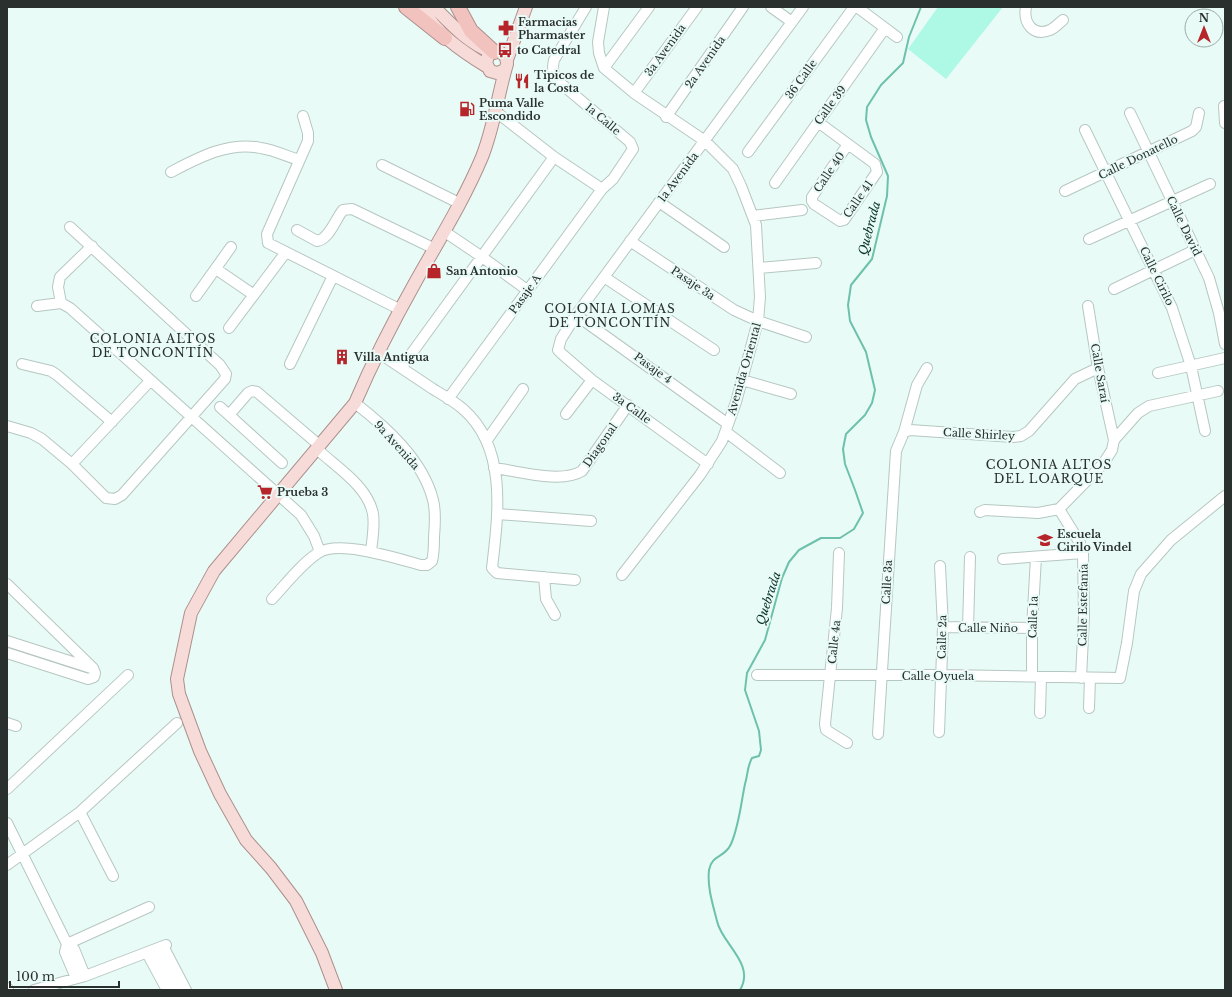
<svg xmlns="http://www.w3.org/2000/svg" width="1232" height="997" font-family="'Libre Baskerville',serif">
	<rect width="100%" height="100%" fill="#e9fbf6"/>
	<!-- green -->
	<path fill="#adf9e5" d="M938,7h65l-57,72 -38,-30z"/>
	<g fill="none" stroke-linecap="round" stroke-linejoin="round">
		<!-- stream -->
		<path stroke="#6dc1ac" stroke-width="2" d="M740,990c16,-26 -19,-47 -23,-69 -4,-16 -10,-34 -8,-51 3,-16 16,-12 22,-26 8,-18 10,-41 14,-60 3,-10 2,-17 7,-26l7,-2 2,-6 -2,-19 -14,-41 2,-17 18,-33 17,-62 7,-16 10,-12 22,-12h19l14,-9 9,-16 -8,-23 -10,-26 -2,-15 3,-15 19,-19 7,-12 3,-13 -9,-38 -16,-31 -2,-16 3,-20 21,-26 15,-63 1,-20 -17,-39 -5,-17 1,-13 14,-22 22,-22 6,-26 12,-30"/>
		<defs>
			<path id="minor" d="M604,7l-6,35 1,11 5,15 30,25 71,48 28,28 8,17 15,39 4,72 -2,24 -22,81 -14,39 -22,34 -78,100
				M771,7l21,15
				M857,7l40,30
				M1026,7c-3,16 7,30 24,23 5,-2 9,-7 13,-10
				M604,68l45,-61
				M634,93l63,-86
				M1224,106l1,17
				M495,111l59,46 48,32
				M1130,113l79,165 10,35 6,31
				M303,116l5,17v8l-41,93 1,9 133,67
				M666,117l77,-110
				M818,122l57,42 2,8 -33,48 -4,1 -26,-17 -2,-3v-4l36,-53
				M1085,130l87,178 19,58 14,65
				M748,152l106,-145
				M382,165l77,38
				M171,172c27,-14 58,-31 90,-24 13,2 25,8 38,12
				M775,183l110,-155
				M1065,191l127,-60 4,-4 3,-14
				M659,202l65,45
				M753,216l49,-6
				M297,230l20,11c12,-1 19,-23 26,-31l9,-1 83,40
				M445,232l37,25 45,33
				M1089,239l121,-55
				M630,241l104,69 24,11 48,16
				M759,268l57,-5
				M216,269l38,26
				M604,277l110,73
				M1114,289l81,-39
				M196,296l35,-49
				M61,303l-3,-16 2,-10 32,-31
				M37,306l24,-3 9,5 231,207 13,21 6,16
				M1088,306l10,62 16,72
				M576,315l152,109
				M229,328l57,-76
				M379,353c18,12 36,24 54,36 10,6 21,12 30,20 45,39 35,107 29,159l5,5 78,7
				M22,364l29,7 6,4 55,47
				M290,364l43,-88
				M401,368l153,-211
				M1158,373l67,-15
				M742,380l49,14
				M448,399l154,-210 11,-10 20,-30 -3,-7 -72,-61c-5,-7 -6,-12 -4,-21l32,-53
				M220,407l9,8
				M566,414l26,-34
				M7,426l24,7 11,6 30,25 34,34 9,1 7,-4 103,-116 1,-5 -6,-9 -150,-138
				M726,432l54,41
				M904,432l6,-2 103,7 8,-1 8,-5 46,-52 23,-11
				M487,440l36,-51
				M317,449c19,18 51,37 56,65 2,12 -1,26 -2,38
				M282,463l-53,-48 19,-22 4,-2 5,1 62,53
				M72,464l78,-83
				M708,464l-116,-84 -30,-26 -4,-4 3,-11 15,-24 227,-308
				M494,468c25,3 67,16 88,3l46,-66
				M1059,509l21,34 3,10 1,63 -3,62
				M980,512l5,-2 53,3 21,-4 44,-45 9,-14 2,-10 24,-27 11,-7 69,-15
				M498,514l93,7
				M839,553l-2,55 -12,116 1,6 21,13
				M1003,559l80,-6
				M544,577l2,22 9,16
				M7,584l86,84 2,5 -1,4 -6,2 -81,-26
				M272,599c15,-16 28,-34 46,-46 21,-14 80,6 103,12h6l5,-4c2,-7 2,-16 2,-24 1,-12 2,-26 -1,-37 -10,-40 -47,-73 -78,-97
				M943,627l89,1
				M968,628l2,-71
				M7,641l84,27
				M757,675h184l179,3 7,-35 7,-52 7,-17 30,-34 54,-44
				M1032,676v-48l4,-71
				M1089,708l1,-30
				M1040,713l1,-36
				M7,723l9,3
				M939,732l4,-105 -3,-61
				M878,734l18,-283 8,-19 13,-47 10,-17
				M7,789l121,-114
				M80,812l33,64
				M7,823l60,121 7,5 11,27
				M7,865l73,-53 97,-89
				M67,944l82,-37
				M67,944l-2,8 11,26
				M163,946l23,44
				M154,950l24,40
				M147,953l20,37
				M7,988l1,1
				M34,990l51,-14 81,-31"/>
			<path id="major" d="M421,7c16,27 39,43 65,59
				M434,7c18,18 33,35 57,45
				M507,60l19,-53
				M336,990l-14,-37 -26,-52 -25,-33 -25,-28 -26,-46 -20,-43 -21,-57 -2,-15 14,-66 23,-42 141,-168c18,-42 39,-83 61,-122 23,-41 48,-81 66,-124 12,-30 16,-63 25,-93 0,-12 -11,-16 -19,-8l-2,7 4,8 7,2 8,-3"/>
			<path id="highway" d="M406,7l39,31
				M458,7l13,24 23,21"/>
		</defs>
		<!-- minor casing -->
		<use href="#minor" stroke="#b6c7c2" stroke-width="12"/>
		<!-- major casing -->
		<use href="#major" stroke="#ac908c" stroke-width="14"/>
		<!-- highway casing -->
		<use href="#highway" stroke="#ac908c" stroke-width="16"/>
		<!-- minor -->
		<use href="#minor" stroke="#fff" stroke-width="10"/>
		<!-- major -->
		<use href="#major" stroke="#f7dbd8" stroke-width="12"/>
		<!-- highway -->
		<use href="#highway" stroke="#f2c3be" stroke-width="14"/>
	</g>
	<!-- icons -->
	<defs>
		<symbol id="pharmacy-bare" viewBox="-9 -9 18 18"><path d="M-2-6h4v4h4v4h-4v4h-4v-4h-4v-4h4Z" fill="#b5252a" stroke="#e9fbf6" stroke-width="2.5" paint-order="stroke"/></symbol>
		<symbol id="bus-bare" viewBox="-9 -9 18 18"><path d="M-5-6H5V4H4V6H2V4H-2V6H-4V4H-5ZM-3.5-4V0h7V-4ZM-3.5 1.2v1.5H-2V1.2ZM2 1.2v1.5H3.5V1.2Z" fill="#b5252a" stroke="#e9fbf6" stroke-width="2.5" paint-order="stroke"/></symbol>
		<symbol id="restaurant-bare" viewBox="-9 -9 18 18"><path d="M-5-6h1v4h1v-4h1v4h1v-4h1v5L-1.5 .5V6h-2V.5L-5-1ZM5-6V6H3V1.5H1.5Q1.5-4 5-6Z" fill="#b5252a" stroke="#e9fbf6" stroke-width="2.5" paint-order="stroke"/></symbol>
		<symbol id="fuel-bare" viewBox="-9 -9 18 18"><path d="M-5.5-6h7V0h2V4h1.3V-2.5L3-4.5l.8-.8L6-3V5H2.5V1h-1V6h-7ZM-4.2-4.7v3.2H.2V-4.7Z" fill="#b5252a" stroke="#e9fbf6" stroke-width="2.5" paint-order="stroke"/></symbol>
		<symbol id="shop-bare" viewBox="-9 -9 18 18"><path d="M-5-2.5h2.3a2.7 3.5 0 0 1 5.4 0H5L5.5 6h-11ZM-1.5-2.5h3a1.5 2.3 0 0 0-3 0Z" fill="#b5252a" stroke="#e9fbf6" stroke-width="2.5" paint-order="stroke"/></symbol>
		<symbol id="building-bare" viewBox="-9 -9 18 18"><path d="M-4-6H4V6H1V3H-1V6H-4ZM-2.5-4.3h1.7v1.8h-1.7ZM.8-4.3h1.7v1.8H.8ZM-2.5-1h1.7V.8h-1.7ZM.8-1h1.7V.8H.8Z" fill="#b5252a" stroke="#e9fbf6" stroke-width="2.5" paint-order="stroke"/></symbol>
		<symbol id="supermarket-bare" viewBox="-9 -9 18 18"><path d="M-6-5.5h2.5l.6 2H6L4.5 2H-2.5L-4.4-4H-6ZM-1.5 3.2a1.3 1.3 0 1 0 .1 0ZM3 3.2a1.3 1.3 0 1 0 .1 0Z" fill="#b5252a" stroke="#e9fbf6" stroke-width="2.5" paint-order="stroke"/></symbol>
		<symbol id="school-bare" viewBox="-9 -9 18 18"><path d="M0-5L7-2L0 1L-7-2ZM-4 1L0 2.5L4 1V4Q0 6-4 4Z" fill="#b5252a" stroke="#e9fbf6" stroke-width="2.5" paint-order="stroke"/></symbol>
	</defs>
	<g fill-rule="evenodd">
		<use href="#pharmacy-bare" x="495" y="17" width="22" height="22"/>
		<use href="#bus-bare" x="494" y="39" width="22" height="22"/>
		<use href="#restaurant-bare" x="511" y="70" width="22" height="22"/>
		<use href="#fuel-bare" x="456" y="98" width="22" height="22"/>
		<use href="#shop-bare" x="423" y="260" width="22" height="22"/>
		<use href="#building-bare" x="331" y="346" width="22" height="22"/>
		<use href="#supermarket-bare" x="254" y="481" width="22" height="22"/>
		<use href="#school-bare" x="1034" y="529" width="22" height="22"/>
	</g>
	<g text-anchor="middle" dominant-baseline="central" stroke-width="4" stroke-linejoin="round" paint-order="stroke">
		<!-- poi labels -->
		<g font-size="11" font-weight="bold" fill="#29302e" stroke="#e9fbf6" text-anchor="start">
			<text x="518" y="22">Farmacias<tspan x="518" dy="13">Pharmaster</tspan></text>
			<text x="517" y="50">to Catedral</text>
			<text x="534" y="75">Tipicos de<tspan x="534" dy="13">la Costa</tspan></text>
			<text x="479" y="103">Puma Valle<tspan x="479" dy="13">Escondido</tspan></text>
			<text x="446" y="271">San Antonio</text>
			<text x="354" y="357">Villa Antigua</text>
			<text x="277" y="492">Prueba 3</text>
			<text x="1057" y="534">Escuela<tspan x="1057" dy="13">Cirilo Vindel</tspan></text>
		</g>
		<!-- street labels -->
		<g font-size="11" fill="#29302e" stroke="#e9fbf6">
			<text transform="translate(665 50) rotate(-54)">3a Avenida</text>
			<text transform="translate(705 62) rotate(-55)">2a Avenida</text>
			<text transform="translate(801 79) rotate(-54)">36 Calle</text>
			<text transform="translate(830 105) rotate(-54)">Calle 39</text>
			<text transform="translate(603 119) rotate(40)">1a Calle</text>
			<text transform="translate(1138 157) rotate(-26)">Calle Donatello</text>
			<text transform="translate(829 172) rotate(-56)">Calle 40</text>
			<text transform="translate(678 177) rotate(-53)">1a Avenida</text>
			<text transform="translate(858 199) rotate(-55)">Calle 41</text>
			<text transform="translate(1184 226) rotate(64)">Calle David</text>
			<text transform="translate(1157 276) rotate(64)">Calle Cirilo</text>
			<text transform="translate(693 283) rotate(34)">Pasaje 3a</text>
			<text transform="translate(525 294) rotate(-54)">Pasaje A</text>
			<text transform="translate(653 368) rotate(36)">Pasaje 4</text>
			<text transform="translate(744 369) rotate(-74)">Avenida Oriental</text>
			<text transform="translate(1100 373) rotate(80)">Calle Saraí</text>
			<text transform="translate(632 408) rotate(36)">3a Calle</text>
			<text transform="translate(979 434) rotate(3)">Calle Shirley</text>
			<text transform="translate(397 445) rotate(48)">9a Avenida</text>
			<text transform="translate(600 445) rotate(-55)">Diagonal</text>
			<text transform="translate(887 582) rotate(-87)">Calle 3a</text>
			<text transform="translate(1083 605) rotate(-89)">Calle Estefanía</text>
			<text transform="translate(1033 617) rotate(-88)">Calle 1a</text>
			<text x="988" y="628">Calle Niño</text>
			<text transform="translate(942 637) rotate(-89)">Calle 2a</text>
			<text transform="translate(834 642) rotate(-84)">Calle 4a</text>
			<text x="938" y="676">Calle Oyuela</text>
		</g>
		<!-- water labels -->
		<g font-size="12" font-style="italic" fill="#0a332b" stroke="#e9fbf6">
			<text transform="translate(869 228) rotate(-75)">Quebrada</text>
			<text transform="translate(768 598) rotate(-72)">Quebrada</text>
		</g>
		<!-- neighbourhood labels -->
		<g font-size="12" letter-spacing="1" fill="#29302e" stroke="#e9fbf6">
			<text x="610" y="308">COLONIA LOMAS<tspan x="610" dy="14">DE TONCONTÍN</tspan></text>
			<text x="153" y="338">COLONIA ALTOS<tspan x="153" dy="14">DE TONCONTÍN</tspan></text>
			<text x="1049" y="464">COLONIA ALTOS<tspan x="1049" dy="14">DEL LOARQUE</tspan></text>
		</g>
	</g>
	<!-- border -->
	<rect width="1232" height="997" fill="none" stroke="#29302e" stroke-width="16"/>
	<!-- north arrow -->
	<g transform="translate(1204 28)"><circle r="19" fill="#e9fbf6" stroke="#9caaa6"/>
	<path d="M0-3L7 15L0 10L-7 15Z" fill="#b5252a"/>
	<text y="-6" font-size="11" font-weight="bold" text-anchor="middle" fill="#29302e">N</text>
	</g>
	<!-- scale -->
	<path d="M10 981v6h109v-6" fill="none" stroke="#29302e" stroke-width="2"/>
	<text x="16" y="981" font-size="12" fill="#29302e" stroke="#e9fbf6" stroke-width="3" paint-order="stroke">100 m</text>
</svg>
